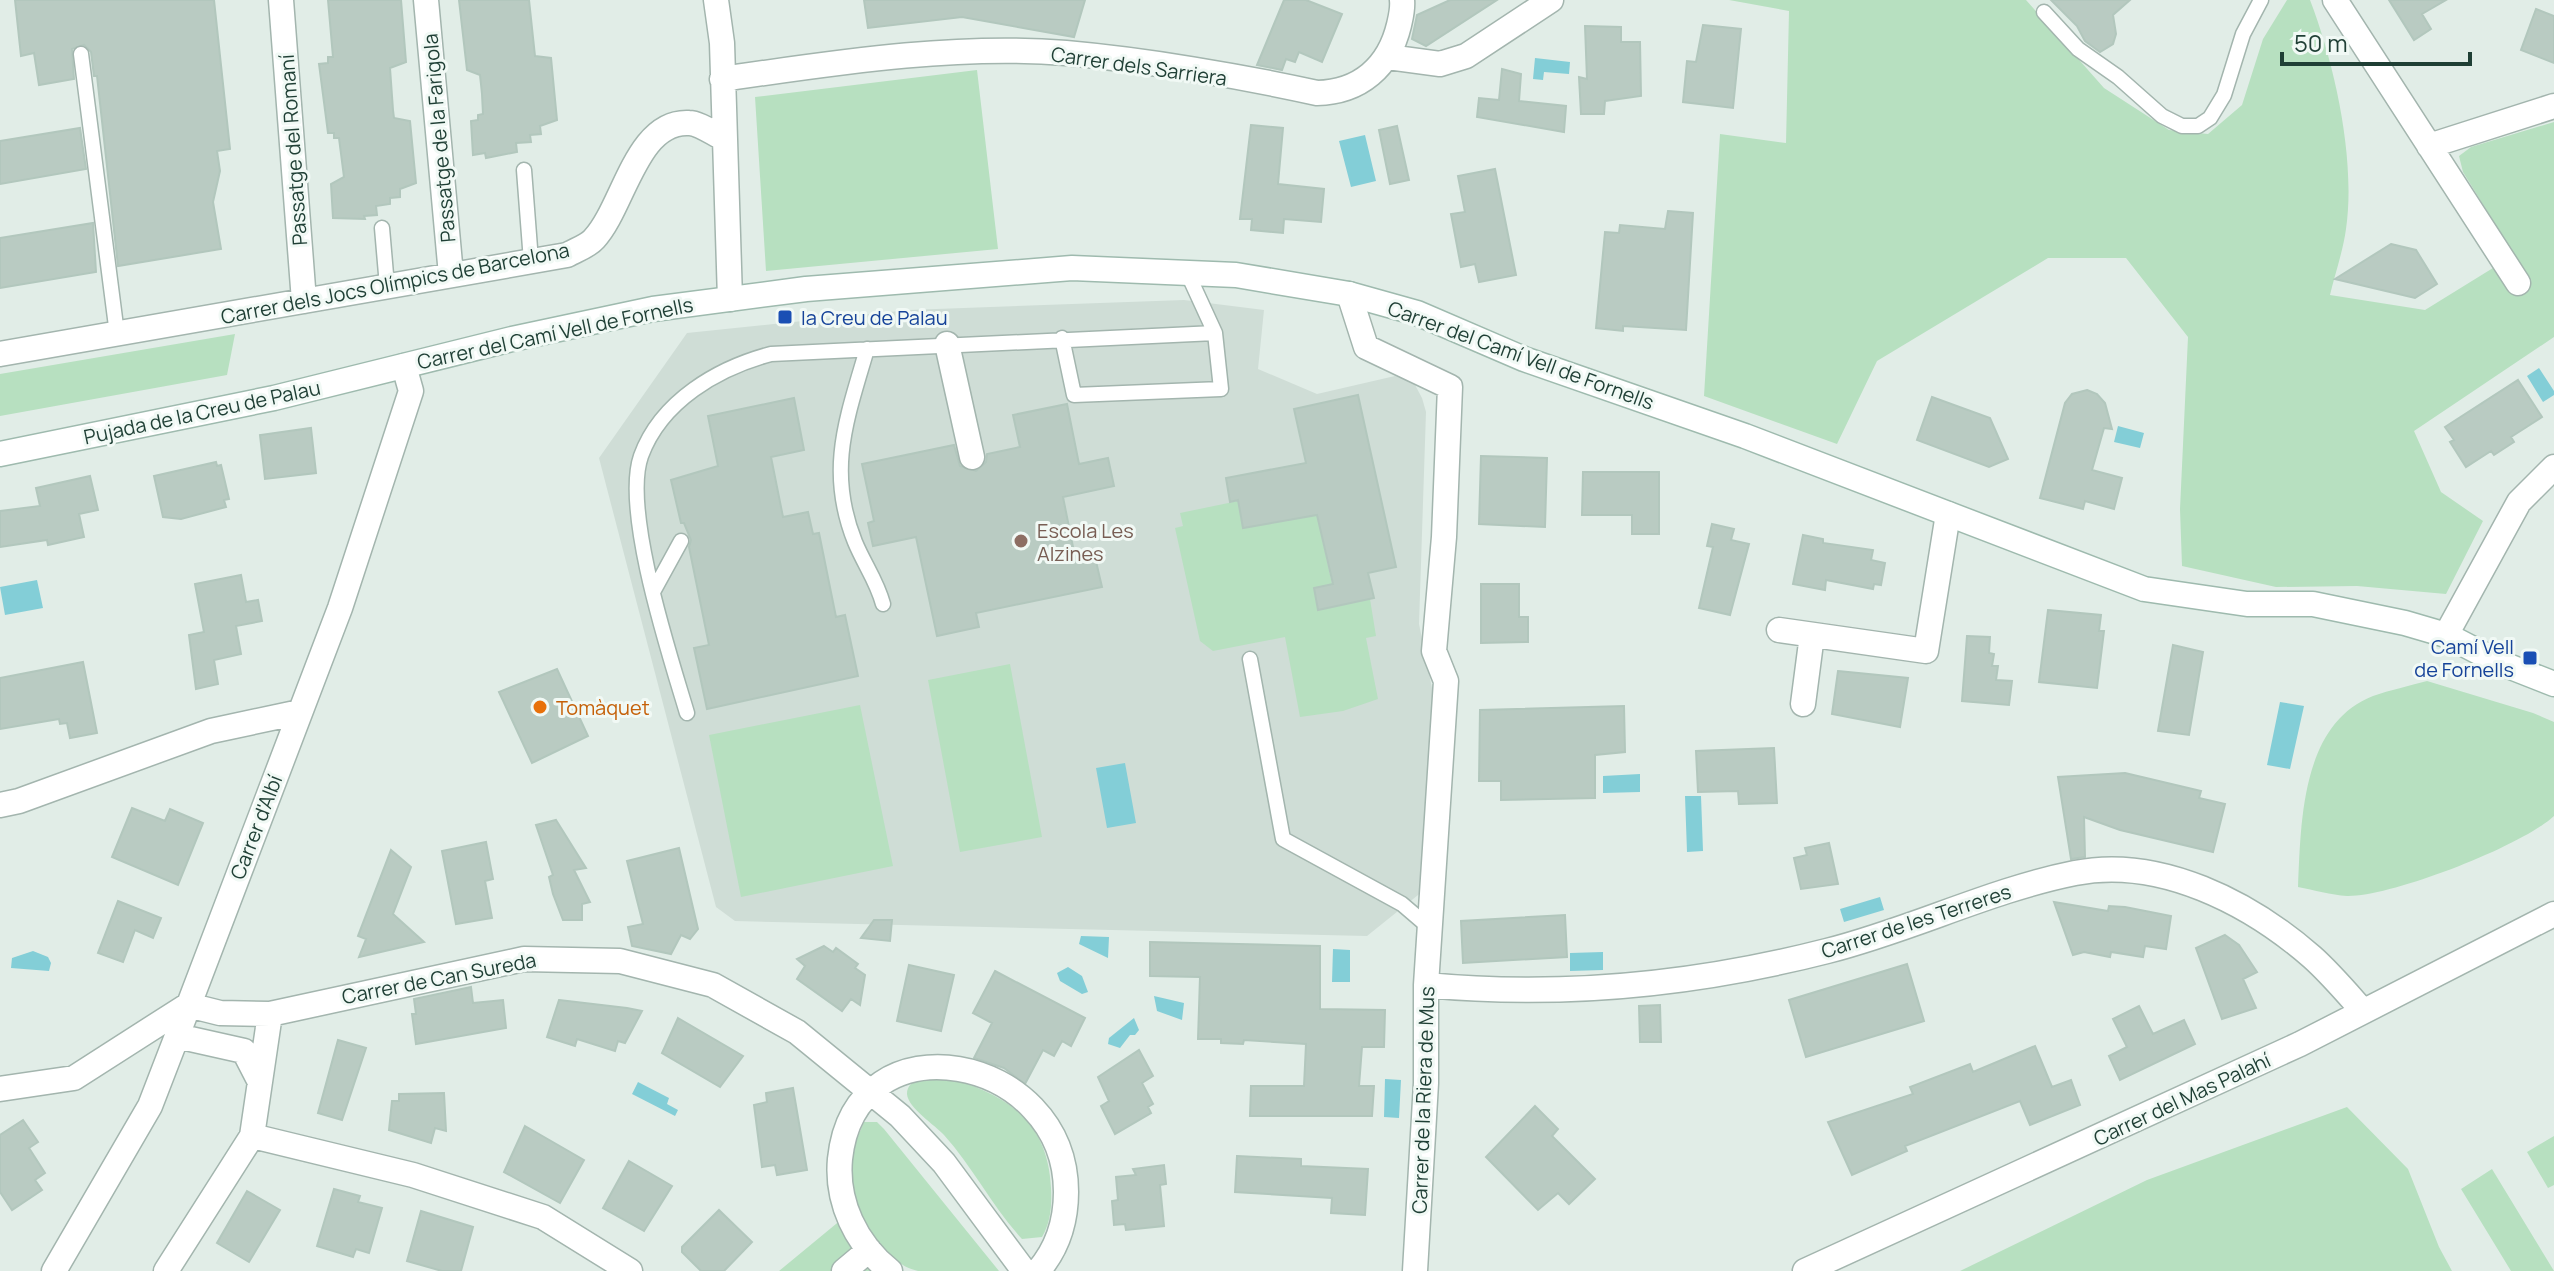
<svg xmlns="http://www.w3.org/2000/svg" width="2554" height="1271" font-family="Manrope,sans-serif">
	<rect width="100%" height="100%" fill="#e1ede7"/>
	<!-- built -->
	<path fill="#cfddd6" d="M1184,300l80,10 -6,59 59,25 78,-18 19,7 8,15 4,14 -7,212 13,64 4,48 -8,151 -61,49 -632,-15 -19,-14 -117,-449 88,-125 222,-23z"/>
	<!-- green -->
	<path fill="#b7e0c0" d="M1729,0h297l78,88 65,42 39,4 34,-29 21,-66 24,-39h23c25,65 46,160 36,229 -3,22 -11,45 -16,66l95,15 89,-55 -51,-83 -4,-16 12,-9 83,-25v215l-140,94 27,61 42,29 -37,73 -89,-8 -81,1 -94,-21 -2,-57 8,-172 -62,-79h-78l-171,103 -40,83 -133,-48 16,-262 66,9 3,-132z
		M977,70l21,179 -232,22 -11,-174z
		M235,334l-8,41 -227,41v-42z
		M1238,501l5,27 74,-13 15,69 -18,5 4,20 52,-10 6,37 -10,2 12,61 -35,12 -43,6 -15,-80 -72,14 -13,-10 -25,-113 8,-2 -3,-13z
		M1010,664l32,173 -82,15 -32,-172z
		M2427,681l106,32 21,9v94c-32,30 -163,81 -207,80 -16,-1 -33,-6 -49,-9 3,-65 3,-163 75,-191 17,-6 36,-10 54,-15z
		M860,705l33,161 -152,31 -32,-162z
		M942,1076c61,17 106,42 109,112 1,16 0,34 -9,49l-20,2c-29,-31 -49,-72 -78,-104 -9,-10 -36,-27 -37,-41 0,-17 24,-17 35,-18z
		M2347,1107l61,62 31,78 13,24h-492l187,-91z
		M864,1122h13l7,7 115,142c-25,0 -56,0 -81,0 -37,-7 -73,-72 -68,-108 2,-14 9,-29 14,-41z
		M2554,1136v49l-6,3 -21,-36z
		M2492,1169l62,102h-43l-50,-82z
		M842,1219l38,52h-101z"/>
	<!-- water -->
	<path fill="#83ced7" d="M1535,58l35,4 -1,12 -25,-2 -1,8 -10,-1z
		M1365,135l11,46 -25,6 -12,-46z
		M2539,368l15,23v4l-11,7 -16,-26z
		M2118,426l26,7 -4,15 -26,-6z
		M37,580l6,28 -38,7 -5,-28z
		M2280,702l24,4 -14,63 -23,-4z
		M1125,763l11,60 -29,5 -11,-60z
		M1640,774v18l-37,1v-17z
		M1685,796h16l2,55 -16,1z
		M1880,897l4,13 -40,12 -4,-13z
		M1081,936l28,1 -1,21 -29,-14z
		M1333,949l17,1v32h-18z
		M33,951l15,6 3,6 -2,8 -38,-3 1,-10z
		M1603,952v18l-33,1v-18z
		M1068,967l14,9 6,16 -6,2 -22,-13 -3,-8z
		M1154,996l30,7 -2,17 -25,-9z
		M1134,1018l5,12 -4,5h-5l-10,13 -12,-4 1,-6z
		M1385,1079l16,1 -2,38 -15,-1z
		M638,1082l31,16 -2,6 11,6 -3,6 -43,-22z"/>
	<!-- building -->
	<path fill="#b9cbc2" stroke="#b2c7bd" stroke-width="2" d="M15,0h199l16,149 -13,2 3,20 -7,31 8,47 -103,17 -21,-190h-3l-3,-24 -7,-7 -12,4 2,30 -35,6 -5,-32 -13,3z
		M328,0h73l5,62 -16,6 3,42 1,8 16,3 6,62 -16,6v8l-10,1v6l-14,2 1,9 -13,1 1,3 -32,-1 -2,-34 13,-7 -5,-39h-5v-5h-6l-9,-69 9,-1v-6h5z
		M459,0h70l6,56 16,2 6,62 -17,6 1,8 -11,1 1,7 -15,1 1,9 -31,6 -1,-5 -12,2 -2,-34 7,-1v-5l5,-1 -1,-20 -2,-19 -13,-5z
		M864,0h221l-11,37 -112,-20 -94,11z
		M1284,0h22l36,14 -20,48 -23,-10 -4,10 -9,-3 -4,11 -25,-5z
		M1450,0h47l-71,46 -14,-7 5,-24z
		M2051,0h79l-17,15 3,19 -3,10 -13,8 -15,-11 -8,-15z
		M2389,0h57l-24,14 9,15 -17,11z
		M2536,9l18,7v47l-33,-13z
		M1703,25l38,4 -8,79 -50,-6 4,-41 9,1z
		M1585,26l36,1v15h19l1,54 -36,5 -1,13h-23l-2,-37 8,2z
		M1502,69l19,5 -2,27 47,5 -2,26 -87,-15 2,-19 20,2z
		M1251,125l32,3 -5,56 46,5 -3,33 -37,-3 -1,14 -32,-3 1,-11h-12z
		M1397,126l12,54 -19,4 -11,-54z
		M80,128l6,41 -86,15v-43z
		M1495,169l21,106 -37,7 -4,-18 -14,3 -10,-53 14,-2 -7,-36z
		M1668,211l25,2 -7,117 -63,-4v5l-27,-3 9,-96 14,1 1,-8 45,4z
		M93,223l3,49 -96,16v-50z
		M2391,244l25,6 21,34 -22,14 -80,-19z
		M2518,380l24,37 -31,20 3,5 -20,13 -3,-4 -25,16 -16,-25 4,-2 -9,-13z
		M2087,390l10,4 8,9 7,26 -8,-1 -12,42 30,8 -8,31 -29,-8 -2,8 -43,-11 25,-95 7,-9z
		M1358,395l38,172 -28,6 6,25 -56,12 -4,-22 19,-4 -16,-69 -74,13 -5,-28 -8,2 -4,-24 80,-15 -12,-54z
		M1932,397l58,21 18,41 -19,8 -72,-27z
		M794,398l10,52 -33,7 12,60 25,-5 5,22 6,-1 17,84 9,-2 13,61 -151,33 -13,-61 15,-3 -20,-98 2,-7 -7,-17h-3l-10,-43 47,-14 -10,-50z
		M1067,404l12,60 29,-6 6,28 -51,11 12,60 19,-4 8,34 -126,26 3,14 -42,9 -21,-99 -43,9 -5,-23 6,-2 -12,-57 92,-19 6,21 16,5 10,-9 1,-8 33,-7 -7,-32z
		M311,428l5,45 -51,6 -5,-44z
		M1481,456l66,2 -2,69 -66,-3z
		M216,462l1,4 4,-1 8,34 -5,1 2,7 -45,12 -18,-2 -9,-41z
		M1583,472h76v62h-27v-19h-50z
		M90,476l8,34 -19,4 5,23 -36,8 -1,-5 -47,7v-36l40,-5 -4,-18z
		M1712,524l22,5 -3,11 18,4 -19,71 -31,-7 14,-61 -6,-1z
		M1803,535l20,4v4l50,7 -2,10 14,3 -4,22 -7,-1 -1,5 -47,-9 -1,10 -32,-6z
		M241,575l5,27 12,-2 4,21 -26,5 5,28 -27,6 4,24 -22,5 -7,-54 15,-3 -9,-48z
		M1481,584h38v33h9v25l-47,1z
		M2048,610l53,5 -2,16h5l-7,57 -58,-6z
		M1967,636l23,1 -1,16 5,1 -2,12h6l-2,14 16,1 -3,24 -47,-4z
		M2173,645l30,7 -14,83 -31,-4z
		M83,662l14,71 -27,5 -3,-15 -7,1 -1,-5 -59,10v-51z
		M557,669l31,67 -56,27 -33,-71z
		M1838,671l70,7 -8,49 -68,-13z
		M1624,706l1,46 -30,3v43l-94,2v-19h-22l1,-71z
		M1774,748l3,55 -38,1 -1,-13 -40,1 -2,-41z
		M2125,773l76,18 -2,7 26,6 -12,48 -93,-22 -36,-13 1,40 -14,2 -13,-82z
		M132,808l33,13 5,-12 33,14 -25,62 -66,-28z
		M556,820l30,48 -12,2 16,32 -8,2v16h-19l-10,-26 -4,-17 4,-2 -17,-50z
		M486,842l7,37 -8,2 7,37 -36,6 -14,-73z
		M1829,843l9,41 -37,5 -7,-31 13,-3 -2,-7z
		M679,848l19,81 -8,10 -9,-4 -10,19 -39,-8 -4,-19 15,-3 -16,-63z
		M391,850l20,17 -18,47 31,28 -65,15 7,-18 -8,-3z
		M118,901l43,17 -8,20 -18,-8 -12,32 -25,-9z
		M2054,902l54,9 1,-5 16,1 46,9 -5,33 -21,-3 -2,11 -32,-5 -1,5 -26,-5 -11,3z
		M1565,915l2,42 -104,6 -2,-42z
		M874,920h18l-2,21 -29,-3z
		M2225,935l14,10 18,27 -14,7 13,29 -34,11 -26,-71z
		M1150,942l170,4v63l65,1 -1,37h-22l-3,39h15l-2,30h-122l1,-30h53l2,-42 -62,-4 -1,4 -22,-1v-4h-23l2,-62 -50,-1z
		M824,946l9,6 3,-4 22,16 -3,4 10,7 -5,30 -9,-6 -9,12 -45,-32 8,-13 -8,-7z
		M1907,964l17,57 -118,36 -17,-57z
		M909,965l45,10 -13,56 -44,-10z
		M995,971l90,47 -14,28 -9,-5 -8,15 -11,-6 -18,34 -21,-16 -30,-10 18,-35 -19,-10z
		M471,987l2,16 30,-3 3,28 -90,16 -4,-30h4l-2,-15z
		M559,1000l68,8 15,3 -17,32 -7,-2 -3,10 -38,-12 -2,7 -28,-9z
		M1660,1005l1,37h-21l-1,-36z
		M2139,1006l14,28 31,-14 11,24 -75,36 -11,-24 18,-9 -14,-28z
		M678,1018l65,38 -23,31 -58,-34z
		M338,1040l28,8 -24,72 -24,-7z
		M2035,1046l17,41 19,-7 9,25 -50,20 -10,-24 -115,45 2,5 -55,24 -24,-53 85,-28 -3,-7 60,-23 3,8z
		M1139,1050l14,26 -11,7 11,21 -5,3 3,6 -36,21 -14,-28 8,-5 -11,-24z
		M793,1088l14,82 -30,5 -2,-10 -13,2 -8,-62 13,-3 -1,-9z
		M444,1093l2,38 -11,-3 -4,15 -42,-13 3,-29h7v-7z
		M1535,1106l23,23 -6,7 43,43 -26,25 -11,-11 -20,17 -52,-53z
		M23,1120l15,22 -9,6 16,25 -10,7 7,10 -30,20 -12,-18v-57z
		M525,1126l59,34 -24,43 -56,-31z
		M1237,1156l64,3v7l67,3 -3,46 -34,-2 1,-15 -97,-6z
		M629,1161l43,25 -28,45 -41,-23z
		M1164,1165l2,19 -6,1 4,41 -38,4 -1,-6 -11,1 -2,-24 6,-1 -2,-23 20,-2 -3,-6z
		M334,1189l26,7 -2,6 24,6 -13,45 -13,-4 -3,8 -36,-11z
		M247,1191l33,19 -31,52 -32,-19z
		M719,1210l33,32 -28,29h-23l-19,-19v-5z
		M421,1211l52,16 -12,44h-19l-35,-10z"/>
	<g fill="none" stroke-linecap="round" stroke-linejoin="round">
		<defs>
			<path id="lane" d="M2044,12l34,37 40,28 44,39 20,10h16l12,-8 14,-23 19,-61 18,-34
				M81,54l36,280
				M524,170l7,91
				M382,228l5,58
				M1062,338l12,57 147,-6 -6,-56 -28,-61
				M867,349c-20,69 -41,121 -12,193 9,22 22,39 28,62
				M653,592l28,-51
				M1250,659l33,180 119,65 28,24
				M687,713c-17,-57 -65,-203 -46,-257 20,-55 77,-88 130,-102l444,-21"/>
			<path id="street" d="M281,0l23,301
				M426,0l25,275
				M716,0l6,43 8,256
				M2335,0l183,283
				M1388,57l52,7 26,-8 85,-56
				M722,79c112,-16 231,-35 344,-26 79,7 174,23 251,40 43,-1 72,-26 82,-68 2,-9 4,-16 3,-25
				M2429,146l125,-40
				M1349,294l17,53 84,40 -6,150 -10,114 12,30 -20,304v98l-11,188
				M947,344l25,113
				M0,354l567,-99c9,-5 21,-9 27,-16 30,-32 42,-119 95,-116 10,0 25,11 34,15
				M1779,630l147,21 22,-137
				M2446,635l73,-133 35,-35
				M1803,704l9,-69
				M0,805l19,-4 192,-70 89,-19
				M1426,985c137,13 268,0 401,-34 84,-21 163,-61 248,-78 85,-17 175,30 237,84 18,16 34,35 50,53
				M177,1036l67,15 16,31
				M0,1089l74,-11 114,-73 32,8 50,1 254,-55 96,2 93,24 84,47 103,84 44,47 80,108
				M252,1136l161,39 130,42 87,54
				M54,1271l96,-165 27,-70 163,-428 71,-217 -7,-25
				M166,1271l86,-135 18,-122
				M844,1271l25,-21
				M890,1271c-34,-27 -54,-69 -50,-112 15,-146 226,-105 226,33 0,29 -9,57 -28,79
				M1805,1271l495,-227 254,-130"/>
			<path id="secondary" d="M0,454l274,-56 238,-59 141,-30 153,-20 266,-21 164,7 113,19 68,19 107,46 221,77 399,153 103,15h66l92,19 41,12 52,27 56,22"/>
		</defs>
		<!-- lane casing -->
		<use href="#lane" stroke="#a3b5ae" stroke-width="17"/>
		<!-- street casing -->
		<use href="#street" stroke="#a3b5ae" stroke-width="27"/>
		<!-- secondary casing -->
		<use href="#secondary" stroke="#9ebaae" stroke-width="27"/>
		<!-- lane -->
		<use href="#lane" stroke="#fff" stroke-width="14"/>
		<!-- street -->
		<use href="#street" stroke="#fff" stroke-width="24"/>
		<!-- secondary -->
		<use href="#secondary" stroke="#fff" stroke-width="24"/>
	</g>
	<!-- markers -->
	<g fill="#1a4fb4" stroke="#f1f9f5" stroke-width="3">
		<rect x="777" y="309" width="16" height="16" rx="4"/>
		<rect x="2522" y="650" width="16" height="16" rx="4"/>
	</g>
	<circle fill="#8d6e63" stroke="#f1f9f5" stroke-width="3" cx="1021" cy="541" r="8"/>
	<circle fill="#e8710a" stroke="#f1f9f5" stroke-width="3" cx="540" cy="707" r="8"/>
	<g text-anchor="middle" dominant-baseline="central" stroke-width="6" stroke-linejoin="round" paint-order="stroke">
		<!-- street labels -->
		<g font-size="20" fill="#1f3f35" stroke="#f1f9f5">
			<text transform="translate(1139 66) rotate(8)">Carrer dels Sarriera</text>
			<text transform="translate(439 138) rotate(-95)">Passatge de la Farigola</text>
			<text transform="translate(293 150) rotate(-94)">Passatge del Romaní</text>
			<text transform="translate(395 283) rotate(-11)">Carrer dels Jocs Olímpics de Barcelona</text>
			<text transform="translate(555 333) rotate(-12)">Carrer del Camí Vell de Fornells</text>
			<text transform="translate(1521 355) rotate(20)">Carrer del Camí Vell de Fornells</text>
			<text transform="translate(202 412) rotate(-12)">Pujada de la Creu de Palau</text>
			<text transform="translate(256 827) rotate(-69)">Carrer d'Albí</text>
			<text transform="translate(1916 921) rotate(-18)">Carrer de les Terreres</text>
			<text transform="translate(439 978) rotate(-11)">Carrer de Can Sureda</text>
			<text transform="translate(2182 1099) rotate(-25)">Carrer del Mas Palahí</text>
			<text transform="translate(1423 1100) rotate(-88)">Carrer de la Riera de Mus</text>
		</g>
		<!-- transit labels -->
		<g font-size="20" fill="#164399" stroke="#f1f9f5" text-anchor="start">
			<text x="801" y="317">la Creu de Palau</text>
			<text x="2514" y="646" text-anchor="end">Camí Vell<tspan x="2514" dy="23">de Fornells</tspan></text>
		</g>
		<!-- education labels -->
		<g font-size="20" fill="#785e54" stroke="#f1f9f5" text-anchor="start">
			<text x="1037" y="530">Escola Les<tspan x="1037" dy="23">Alzines</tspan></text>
		</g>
		<!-- food labels -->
		<g font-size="20" fill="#c56008" stroke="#f1f9f5" text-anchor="start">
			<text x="556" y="707">Tomàquet</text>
		</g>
	</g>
	<!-- scale -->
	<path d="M2282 52v12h188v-12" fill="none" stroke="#1f3f35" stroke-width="4"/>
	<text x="2294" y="52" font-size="24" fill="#1f3f35" stroke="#f1f9f5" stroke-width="6" paint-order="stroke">50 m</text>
</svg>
